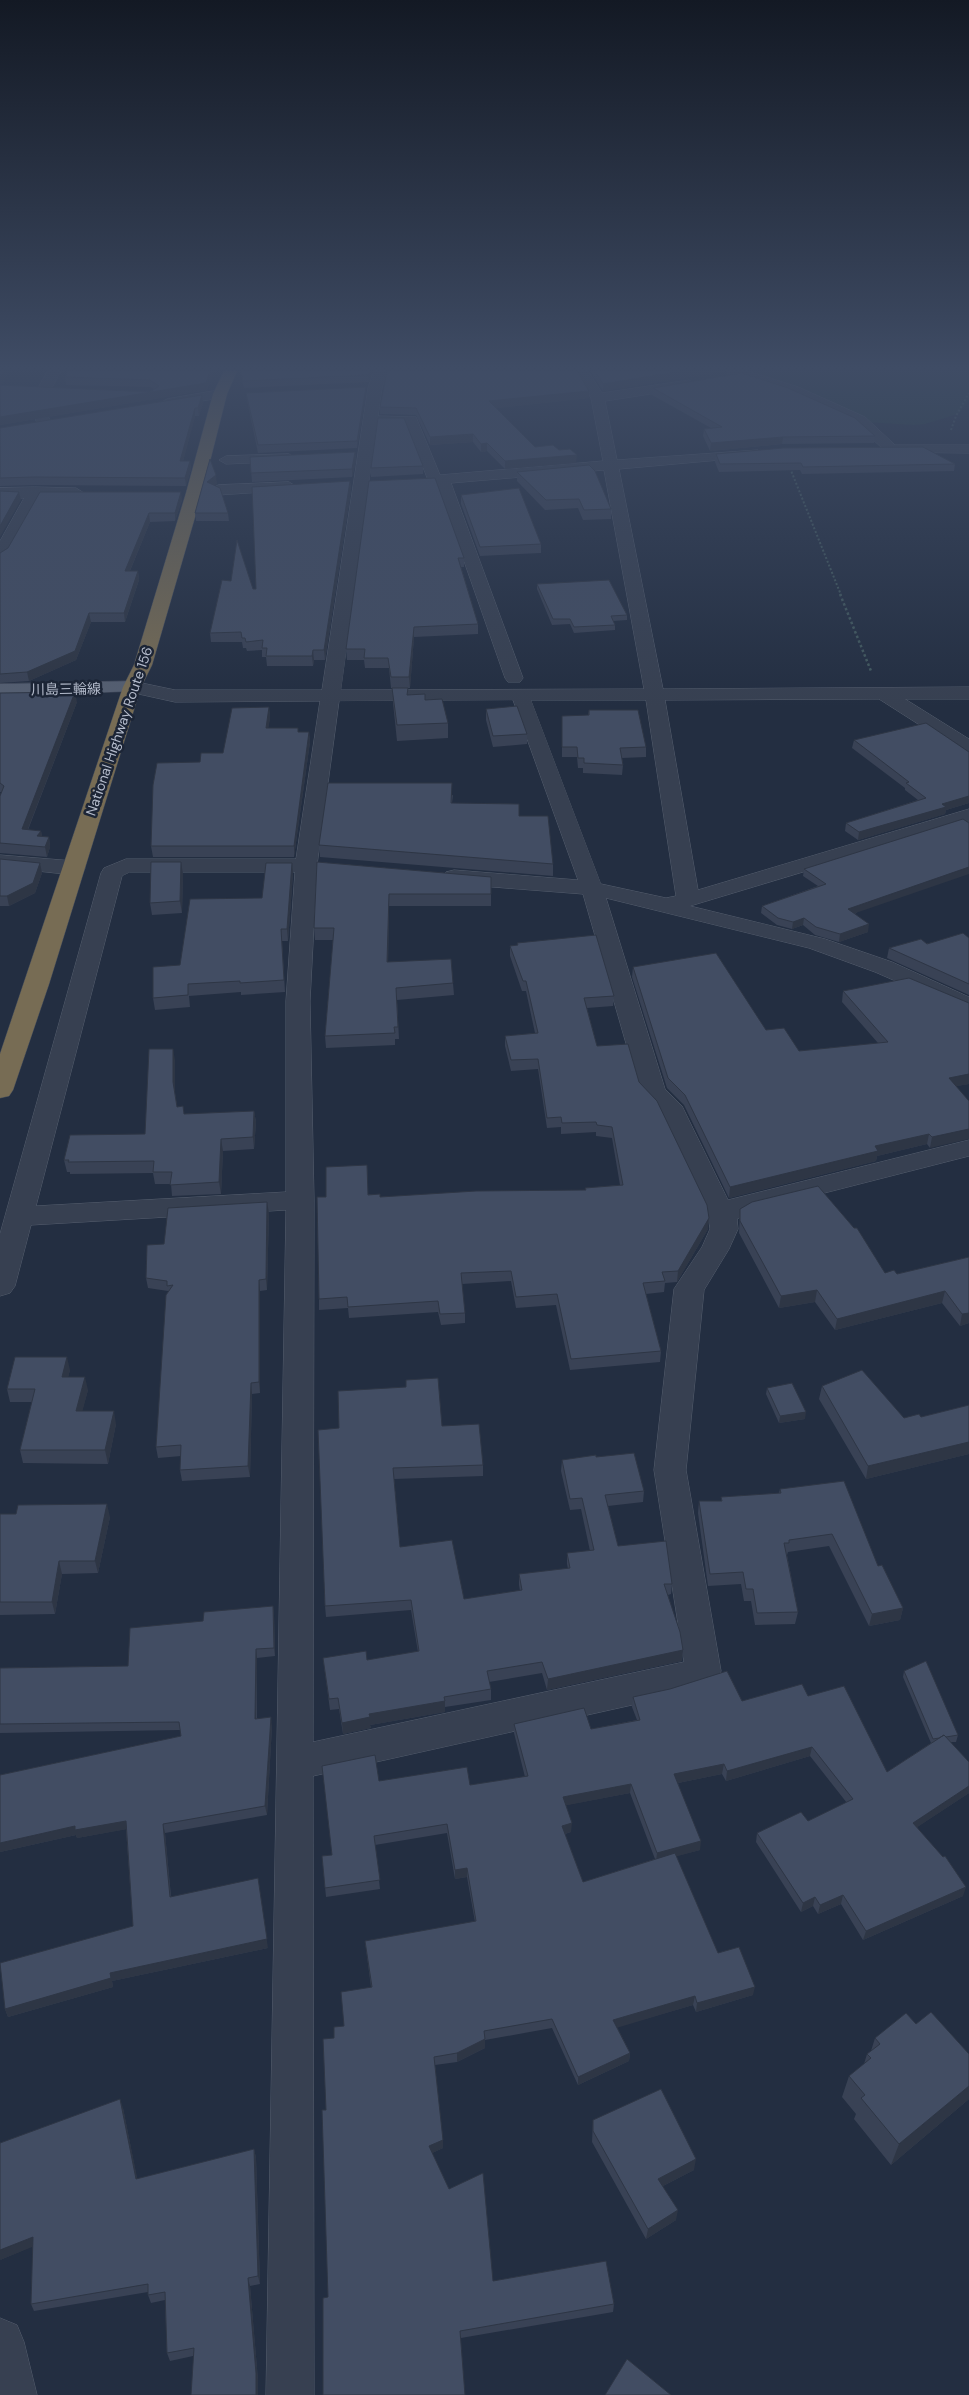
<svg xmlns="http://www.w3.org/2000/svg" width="969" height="2395" font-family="'DM Sans','Noto Sans JP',sans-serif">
	<rect width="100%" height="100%" fill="#232e41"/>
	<!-- green -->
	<path fill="#253d42" d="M737,371h232v30l-11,13 -33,10 -11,1 -50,-3z"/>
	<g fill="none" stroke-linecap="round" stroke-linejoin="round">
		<defs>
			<path id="minor" d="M48,371h13l-18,33 8,19 -7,4 -7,-4 -8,-19z
				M374,371h13l-5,17 -4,28 38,1 24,58 163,-14 -12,-63 -16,-27h13l14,22 87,-13 7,4 -7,4 -84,13 12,59 141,-10 2,3 -7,4 -134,12 44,220 306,-2v12h-64l64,40v15l-7,-2 -83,-53 -214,1 33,190 271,-81v13l-279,84 135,33 67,23 77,35v16l-94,-41 -66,-24 -203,-50 59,191 17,17 46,94 241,-60v16l-219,56 -13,7 1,10 -9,20 -25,41 -18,180 35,201 -5,11 -48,15 -355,79 1,619h-48l20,-1185 -255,15 -16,61 -5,7 -10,3v-62l101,-361 3,-5 22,-9h170l24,-158 -145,1 -50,-11 -2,-4 2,-4 7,-2 43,9h147l46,-302zM377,424h29l22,56 2,3 7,1 68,194 3,4h12l3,-4 -72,-195 153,-13 40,219 -303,1zM513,700l65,180 -124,-10 -8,2 -3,5 3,5 8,2 129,10 57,198 18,18 50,105 2,14 -8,18 -28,42 -20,181 30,192 -371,80 1,-542 -4,-199 7,-136 22,-164zM531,700h115l30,196 -10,2 -65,-14zM130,872h165l-9,129v191l-250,14 86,-330z
				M727,371h20l51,16 67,30 30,28h74v8l-86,-1 -1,-4 -27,-25 -67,-30 -60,-19z
				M220,390l7,4 -2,3 -58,10 -7,-4 7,-4z
				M289,454l7,4 -2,3 -68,3 -7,-4 7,-4z
				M289,482l8,5 -3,3 -76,5 -8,-5 8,-5z
				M35,487l41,1 8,5 -8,5h-36l-32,57 -2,3 -6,2v-19l24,-43h-24v-10z
				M0,855l74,6 8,2 3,5 -3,5 -8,2 -74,-8z
				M0,2318l17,7 7,17 13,53h-37z"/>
			<path id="major" d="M132,681l7,2 2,4 -2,4 -139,5v-12z"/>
			<path id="highway" d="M224,371h13l-10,23 -25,99 -50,172 -11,22 -92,297 -36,106 -4,6 -9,2v-44l123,-367 11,-22 52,-172 27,-99z"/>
		</defs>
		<!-- minor casing -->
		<use href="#minor" stroke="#555e6e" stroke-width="1"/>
		<!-- major casing -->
		<use href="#major" stroke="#41495a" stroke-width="1"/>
		<!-- highway casing -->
		<use href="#highway" stroke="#424b5b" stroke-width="1"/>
		<!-- path-far1 -->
		<path stroke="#435a5f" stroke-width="2" stroke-dasharray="2 2" stroke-linecap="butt" d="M951,430l5,-14 13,-23
			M790,468l51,127"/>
		<!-- path -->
		<path stroke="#435a5f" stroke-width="2.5" stroke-dasharray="2.5 2.5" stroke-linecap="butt" d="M840,594l31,77"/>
		<!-- minor -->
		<use href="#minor" fill="#374051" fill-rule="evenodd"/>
		<!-- major -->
		<use href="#major" fill="#555f71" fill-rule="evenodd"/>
		<!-- highway -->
		<use href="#highway" fill="#776c54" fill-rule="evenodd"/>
	</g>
	<!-- wall -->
	<path fill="#394255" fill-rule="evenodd" d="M0,371h10l-9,14 149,7 4,-3 -3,-2 -85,-2 -1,-8 149,-6 -7,19 -207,35z
		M240,371h132l-3,11 -125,6z
		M590,371h136l-123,20z
		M653,388l222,48 -1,7 -92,1 -72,7 -7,-15 1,-7 7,-1 -59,-33z
		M589,391v7l-93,10 39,39 24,3 17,13 -71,6 -18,-18 -6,1 -8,-10 -43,3 -14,-30 -36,-1v-7z
		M246,393l120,1 -9,54 -99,5 -11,-53z
		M202,395l1,8 -4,13h-4l-12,45h7l1,8 -5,17 -151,-1 -35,1v-58z
		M355,452l1,9 -4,16 -100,5 -2,-25z
		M716,454l239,10 -1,7 -152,3 -2,-4 -81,2 -4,-10z
		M210,459l7,25 -3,1 14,28 1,8h-33l-1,-8z
		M423,466v8l-52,3v-9z
		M517,472l94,37v10l-28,1 -5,-12 -33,2 -28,-29z
		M350,481l1,9 -26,170h-11l-1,6h-46l-1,-9h-4v-7l-15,1 -1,-3h-3l-1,-6h-31l-1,-9 43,-44h3z
		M369,481l95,77v9h-3l17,57v10l-64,3 -4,51h-2v7l17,5 23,23v15l-51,3 -4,-38 -1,-15h-1l-2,-20h-24l-1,-8h-17l-1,-11z
		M461,495l80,49v9l-61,3 -19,-52z
		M182,500l-7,21 -25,1 -20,49h8l1,9 -14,42h-34l-15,38 -47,21 -29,2v-130z
		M537,584l90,31v5l-14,1 2,4v5l-41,3 -4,-9 -18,1 -15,-36z
		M0,693l77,9 -49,128 13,1 1,6h7l1,10 -3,10 -47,-4v-57l1,-4h-1z
		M269,707l1,11 -2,10 30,4h11l1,10 -16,115h-141l-2,-11 49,-84 23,-9z
		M486,709l41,25v10l-34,3 -7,-27z
		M589,710l57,37v10l-24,1 1,7 -1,10 -39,-2v-5h-5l-1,-11h-15v-32l26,-10z
		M854,740l115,12v51l-23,7 -1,4 -87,26 -13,-9 1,-8 72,-23 -13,-10v-2l-53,-40z
		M453,795l-1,8 67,13 34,48v12l-233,-19 -1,-12z
		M963,819l-108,95 13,18 -29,10 -24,-7 -12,-10 -11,4 -15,-4 -16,-12 1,-7 56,-20 -15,-10 1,-7z
		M0,859l40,4 2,10 -7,20 -26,13h-9z
		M181,862l2,12 -1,39 -30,2 -2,-12z
		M317,862l174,15v29h-102l-1,56 65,21 1,12 -57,5 2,39h-4v6l-69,3 -1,-12 8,-96h-18l-1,-12z
		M293,874l-5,67h-6l3,51 -44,3v-3l-52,4 1,11 -35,3 -2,-12 27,-33z
		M969,938v57l-82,-37 2,-10z
		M517,943l97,53 -1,10 -26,2 10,38 42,36 69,147 -31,53 -12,1 -1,9 -18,2 15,57 -1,11 -90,8 -14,-65 -40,3 -5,-27 -49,3 3,29v10l-24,2 -3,-13 -89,6 -1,-10 -29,2v-11l7,-102 41,-32 1,29 12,3 205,-7v-2l35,-3 -8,-47 -16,-2v-4l-35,2v-7l-14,1 -9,-59 -27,2 -6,-25v-10l30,-3 -9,-42h-4l-12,-35v-10h7z
		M633,967l133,63 33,21 79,-8 -36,-41 1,-11 126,93 -13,2 -26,62 -3,-4 -50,12 -1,5 -147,37 -45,-93 -17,-17 -35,-111z
		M175,1060v33l2,14 6,-1 1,8 70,-3 2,11 -2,27 -31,2 -2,43 -49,2 -1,-12h-16l-2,-11 -83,1v-2h-3l-3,-12 81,-26z
		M740,1209l145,64 12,1 72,-17v66l-9,3 -18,-23 -107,27 -20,-28 -36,6 -40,-75z
		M269,1213l-2,77 -7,1v102l-8,1 -2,83 -68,4 -2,-11 1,-14 -23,2 -2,-11 12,-154v-2l-20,-3 -2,-10 18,-34z
		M70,1370l-2,7 20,13 -6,21 34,13 -8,40 -85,-1 -3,-13 12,-48h-22l-3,-13z
		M822,1386l82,32 17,-1 48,-12v49l-103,25 -47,-80z
		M767,1388l38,31 -26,4 -13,-29z
		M442,1426l41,39v11l-89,3 6,68 64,52 56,-8 -1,-6v-11l49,-5 -1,-5v-11l23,-2 -9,-42 -11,1 -9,-39 1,-11 34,-3 48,34 -1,11 -35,4 10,40 54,38 -1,10 -3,1 15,55 -1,11 -135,29 -5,-17 -53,9 2,7v11l-46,7v5l-75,13 1,3 -28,6 -4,-25 -9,1 -7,-52 44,2 51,-8 -7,-42 -85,7 -1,-11 14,-178z
		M780,1489l98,77 25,42 -3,12 -31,6 -40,-80 -41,6 -1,3 11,57 -3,12 -40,1 -4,-24h-7l-3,-17 -33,2 -10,-73 1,-12h22v-4l58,-4z
		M0,1514l110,3 -12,56 -36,1 -7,40 -55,1z
		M273,1606l1,9 1,41 -18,2v60l15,8 -5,89 -102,18 6,63 97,52 -156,33 1,6 -105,30 -3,-8 128,-83 -7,-97 -49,9 -1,-3 -76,17v-77l181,-39 -1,-6 -180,3v-65l128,-2 75,-45z
		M904,1671l54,64 -2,7h-5l18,51 -52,34 46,69 -100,44 -22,-36 -23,10 -5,-8 -12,6 -45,-70 1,-9 51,-12 39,-18 -37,-47 -84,25 -4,-7 -44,9 22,67 -24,6 42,97 35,42 -57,17 -3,-7 -76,22 13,26 -1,8 -51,24 -26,-57 -67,12v8l-28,14 -22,3 8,83 -11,5 61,128 121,23 -1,8 -152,26 -133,-41 -2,-187 8,-72 10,-12 27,-39 -6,-46 110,-19 -8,-45 -12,2 -8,-46 -72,12 5,44 -54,8 -4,-41 10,-1 47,-74 91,4 55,-8 -11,-44v-9l77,5 46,-9 -5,-13 1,-10 109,4 66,-5 79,76 44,-29 -28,-66zM630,1793l25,66 -72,23 -18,-48 6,-2 -5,-27z
		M916,2024l53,30v45l-78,66 -37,-46 2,-5 -14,-17 7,-21 15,-12 3,-10 4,-3 4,-13z
		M123,2108l14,71 117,-30 2,9 4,126 -10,2 8,94 -65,-24 -23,5 -3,-8 -2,-53 -14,3 -3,-8v-3l-114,19 -3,-7 2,-58 -33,14z
		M593,2120l101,50 -31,16 13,34 -30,19 -54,-97z"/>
	<!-- shaded-wall -->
	<path fill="#2e3645" d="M4,371h6l-10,16v-9z
		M210,371h4l-7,19 -207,35v-8l206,-34z
		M370,371h2l-3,11 -1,-7z
		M682,371h44l-123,20v-7z
		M366,387v7l-9,54v-7z
		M589,391v7l-100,11v-8z
		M202,395l1,8 -4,13 -1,-8z
		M195,408v8l-14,53 -1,-8z
		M473,434v8l-43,3v-8z
		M783,437l-1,7 -72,7 1,-8z
		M487,443v8l-6,1v-8z
		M355,452l1,9 -4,16v-8z
		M577,455l-1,8 -71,6v-8z
		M190,461l1,8 -5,17 -1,-8z
		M216,475l1,9 -9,7 -1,-9z
		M350,481l1,9 -26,170 -1,-10z
		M19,492l2,8 -21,37v-11z
		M181,492l1,8 -7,21v-8z
		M149,513l1,9 -24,58 -1,-9z
		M138,571l1,9 -14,42 -1,-9z
		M89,613l2,9 -15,38 -47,21 -2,-9z
		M414,627v10l-4,51 -1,-11z
		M313,650l1,10 -1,6 -1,-10z
		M75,692l2,10 -53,137 -2,-10z
		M269,707l1,11 -3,21 -1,-11z
		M309,732l1,10 -16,115v-11z
		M969,796v7l-23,7 -1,4 -87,26 1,-8 83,-28z
		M41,831l2,10 -6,-5z
		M49,837l1,10 -3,10 -2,-10z
		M181,862l2,12 -1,39 -2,-12z
		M40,863l2,10 -7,20 -26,13 -2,-10z
		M292,863l1,11 -5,67 -1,-12z
		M969,867v7l-122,42 1,-7z
		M389,894v12l-1,68 -1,-12z
		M804,918l-1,7 -11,4 1,-7z
		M869,924l-1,8 -29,10 1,-8z
		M173,1049l2,11v34l-2,-12z
		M969,1074v10l-22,4 2,-10z
		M254,1111l2,11 -2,27 -1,-12z
		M969,1129v10l-39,9 2,-11z
		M929,1134l-2,10 -50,12 -1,5 -147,37 1,-11 145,-41z
		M221,1139l2,12 -2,43 -2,-12z
		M267,1202l2,11 -2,77 -1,-11z
		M709,1218l-1,11 -31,53 1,-11z
		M259,1280l1,11v102l-1,-11z
		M817,1290l-2,12 -36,6 2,-12z
		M945,1291l-3,12 -107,27 2,-11z
		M969,1313v10l-9,3 2,-12z
		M67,1357l3,13 -5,20 -3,-13z
		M85,1377l3,13 -9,34 -3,-13z
		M251,1383l1,11 -2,83 -2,-11z
		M114,1411l2,13 -8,40 -3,-14z
		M806,1412l-1,7 -26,4 1,-7z
		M969,1442v12l-103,25 2,-13z
		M107,1504l3,13 -12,56 -3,-12z
		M59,1561l3,13 -7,40 -3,-12z
		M273,1606l1,9 1,41 -1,-8z
		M903,1608l-3,12 -31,6 3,-12z
		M256,1649l1,9 -1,69 -1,-8z
		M683,1650l-1,11 -135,29 1,-11z
		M445,1701v11l-75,13 1,3 -28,6 -1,-11 27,-9z
		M271,1717l1,9 -5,89 -2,-9z
		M812,1747l-2,9 -84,25 1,-10z
		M724,1764l-2,10 -49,10 1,-10z
		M631,1784l-1,9 -67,13v-9z
		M969,1786v7l-59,39 3,-9z
		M126,1821l2,8 -51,9 -1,-3 -76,17v-9l75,-17z
		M572,1823l-1,9 -10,3 1,-9z
		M163,1824l2,9 6,72 -1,-8z
		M701,1841l-1,9 -44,12 1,-9z
		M467,1868v9l-12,2v-9z
		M258,1878l10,70 -156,33 1,6 -105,30 -3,-8 105,-36z
		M966,1887l-3,9 -100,44 3,-9z
		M843,1895l-2,9 -23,10 2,-9z
		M815,1897l-2,9 -12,6 2,-9z
		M755,1987l-2,8 -57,17 1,-9z
		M695,1996l-2,9 -80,24v-9z
		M485,2039v9l-28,14v-9z
		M630,2053l-1,8 -51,24v-8z
		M969,2086v13l-78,66 8,-21z
		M120,2099l3,9 16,79 -3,-8z
		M443,2140v8l-13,6 -1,-8z
		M254,2149l2,9 4,126 -2,-8z
		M696,2159l-2,11 -37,19 1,-10z
		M678,2210l-2,10 -30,19 2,-10z
		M33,2237l4,8 -37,15v-10z
		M248,2278l2,8 8,94v15h-2z"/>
	<!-- building -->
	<path fill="#424d63" stroke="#2e3645" d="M0,371h4l-4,7z
		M68,371h142l-4,12 -206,34v-32l150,7 9,-6 -9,-6 -85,-3z
		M241,371h129l-2,4 -125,6z
		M387,371h190l12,20 -100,10 46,46 18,-2 6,5 11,-1 7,6 -72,6 -18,-18 -6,1 -8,-10 -43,3 -14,-29 -36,-1z
		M595,371h87l-79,13z
		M742,373l46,15 67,30 20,18 -92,1 -72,6 -7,-14 18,-2 -69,-39z
		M366,387l-9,54 -99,4 -12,-52z
		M202,395l-4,13h-3l-15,53h10l-5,17 -151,-1 -34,1v-50z
		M378,418h26l19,48 -52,2z
		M923,447l32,17 -152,3 -2,-4 -81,1 -4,-10 67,-6z
		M355,452l-3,17 -101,4 -1,-16z
		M210,459l6,16 -9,7 13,6 8,25h-33z
		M589,465l6,6 16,38 -27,1 -5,-11 -33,1 -29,-28z
		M435,478l29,80h-6l20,66 -64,3 -5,50h-18l-3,-19h-24l1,-9h-19l23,-168z
		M350,481l-26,169h-11l-1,6h-46l1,-8h-5l1,-8 -17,2 -1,-4h-3l-1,-6 -31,1 12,-53 9,1 6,-41 16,49h3l-4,-102z
		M519,488l22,56 -61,3 -19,-52z
		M0,491l19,1 -19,34z
		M40,492h141l-6,21h-26l-24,58h13l-14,42h-35l-14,38 -48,21 -27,2v-121l8,-5z
		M609,580l18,35 -16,1 4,9 -41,2 -4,-8h-17l-16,-35z
		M392,688h16l-1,7 18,-1v6l17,-1 6,24 -51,2z
		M75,692l-53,137 19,2 -4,5 12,1 -4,10 -45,-4v-47l4,-10 -4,-3v-90z
		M517,706l10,28 -34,2 -7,-27z
		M269,707l-3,21h32v4h11l-15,114h-143l2,-61 4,-22 43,-1 1,-9h22l9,-45z
		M589,710h49l8,37 -26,1 3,17 -39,-2v-5h-6l-1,-11h-15v-31l27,-1z
		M926,723l43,29v44l-27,8 4,3 -87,25 -13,-9 80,-25 -20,-15 3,-1 -55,-42z
		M328,783h124l-1,20 68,1v12h29l5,48 -234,-19z
		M963,819l6,4v44l-121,42 21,15 -29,10 -24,-7 -12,-9 -11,4 -15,-4 -16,-12 64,-22 -22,-15z
		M0,859l40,4 -7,20 -26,13h-7z
		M151,862h30l-1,39 -30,2z
		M317,862l174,15v17h-102l-2,68 64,-3 2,24 -57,5 2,39h-4l1,6 -70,3 9,-108h-20z
		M266,863h26l-5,66h-6l3,51 -44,3v-2l-52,3v11l-35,3v-31l27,-2 10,-66 72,-1z
		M963,933l6,5v46l-80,-36 32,-9 6,5z
		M596,935l18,61 -30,2 13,48 31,-2 11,38 18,19 50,104 2,13 -31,53 -16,1 3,9 -22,2 18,68 -90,8 -14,-65 -41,3 -5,-26 -50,2 4,40 -25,1 -2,-13 -90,6 -1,-10 -28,2 -2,-102h9v-30l41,-2 1,30 12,-1v3l96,-6 110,-1 -1,-2 38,-3 -11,-58 -15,-2 -1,-3 -34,1 -1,-6 -14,1 -9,-59 -27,1 -6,-24 33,-3 -12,-52h-3l-13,-35 8,-1 -1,-2z
		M716,953l50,77 18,-2 15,23 89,-9 -45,-51 66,-13 60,25v71l-20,4 20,23v28l-37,8 -3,-3 -54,12 3,5 -148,36 -45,-92 -17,-17 -35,-111z
		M149,1049h24v33l4,25 6,-1 1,8 70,-3 -1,26 -32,2 -2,43 -49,3 2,-13h-19l1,-11 -86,1 1,-2h-5l6,-25 75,-1z
		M818,1186l36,42h3l28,45 9,-3 3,4 72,-17v56l-7,1 -17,-23 -108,28 -20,-29 -36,6 -41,-75v-12l12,-7z
		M267,1202l-1,77 -7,1v102l-8,1 -3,83 -68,4 1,-25 -25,2 10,-152 7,-10 -6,1v-5l-21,-3 1,-33 17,-1 4,-36z
		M15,1357h52l-5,20h23l-9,34h38l-9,39h-85l15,-61h-28z
		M862,1370l42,48 15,-4 2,3 48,-12v37l-101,24 -46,-80z
		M438,1378l4,48 37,-2 4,41 -90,3 7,79 52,-7 12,59 58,-9 -3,-16 51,-6 -3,-15 27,-3 -12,-52 -12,1 -8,-39 34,-5v2l38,-4 10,38 -39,4 13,51 48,-5 6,43h-8l16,48 3,18 -135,29 -6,-17 -55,9 4,18 -47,8 1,4 -76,13 1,3 -28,6 -4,-25 -9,1 -6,-41 43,-7 1,9 52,-9 -8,-51 -86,6 -7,-176 21,-2 -1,-37 68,-4v-7z
		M792,1383l14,29 -26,4 -13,-28z
		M844,1481l34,85 4,-1 21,43 -31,6 -40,-80 -43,6v3h-5l14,69 -41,1 -4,-24h-7l-3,-17 -33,2 -11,-73h23l-1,-4 60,-4 -1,-4z
		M107,1504l-12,57h-36l-7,41h-52v-88h16l2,-9z
		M273,1606l1,42 -18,1 -1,70 16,-2 -6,89 -102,18 7,73 88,-19 9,61 -157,34 1,5 -106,31 -5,-46 133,-37 -7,-105 -51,9v-4l-75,17v-68l181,-39 -2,-14 -179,2v-56l128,-2 2,-38 73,-7 1,-9z
		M926,1661l32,74 -12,2 -2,-2 -5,3 -6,1 -29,-68z
		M727,1671l15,30 60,-17 6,12 36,-10 43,86 57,-37 25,27v24l-56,37 30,34 2,-1 21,31 -100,44 -23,-36 -23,10 -5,-8 -12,6 -46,-70 44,-21 7,9 45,-22 -41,-52 -85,24 -3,-7 -50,10 27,67 -44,12 -26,-69 -68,13 9,26 -10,3 21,56 92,-29 43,100 21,-6 16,40 -58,16 -2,-7 -82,24 17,33 -52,24 -26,-58 -68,12 1,8 -28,14 -23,4 9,83 -14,6 20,43 34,-16 10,108 113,-20 8,43 -154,27 5,64h-142v-97l5,-1 -6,-187h4l-3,-71 11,-1v-11l10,-1 -3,-34 31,-5 -7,-46 111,-20 -9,-53 -12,2 -8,-46 -73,12 6,44 -55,8 -3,-32 10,-1 -10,-89 53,-11 4,26 88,-14 3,18 58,-9 -14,-52 70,-16 7,21 49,-9 -7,-23 37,-8z
		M931,2012l38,42v32l-70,58 -38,-46 4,-3 -16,-19 22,-18 -4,-4 13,-10 -5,-6 31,-25 10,11z
		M661,2089l35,70 -38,20 20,31 -30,19 -55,-98v-11z
		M120,2099l16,80 118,-30 4,127 -10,2 8,95v22h-65l3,-47 -27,5 -2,-61 -17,3v-11l-117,20 2,-67 -33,13v-107z
		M627,2359l44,36h-66z"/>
	<!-- sky -->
	<linearGradient id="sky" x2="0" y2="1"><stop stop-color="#131924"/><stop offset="0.52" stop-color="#3f4c65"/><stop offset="1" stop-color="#3f4c65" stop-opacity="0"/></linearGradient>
	<rect width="969" height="707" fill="url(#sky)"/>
	<g text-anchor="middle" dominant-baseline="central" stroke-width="5" stroke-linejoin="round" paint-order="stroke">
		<!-- far-street labels -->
		<g font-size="14" fill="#b4bbcb" stroke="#1c2536">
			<text transform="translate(66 689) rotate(-1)">川島三輪線</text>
			<text transform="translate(119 731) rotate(-71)">National Highway Route 156</text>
		</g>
	</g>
</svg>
